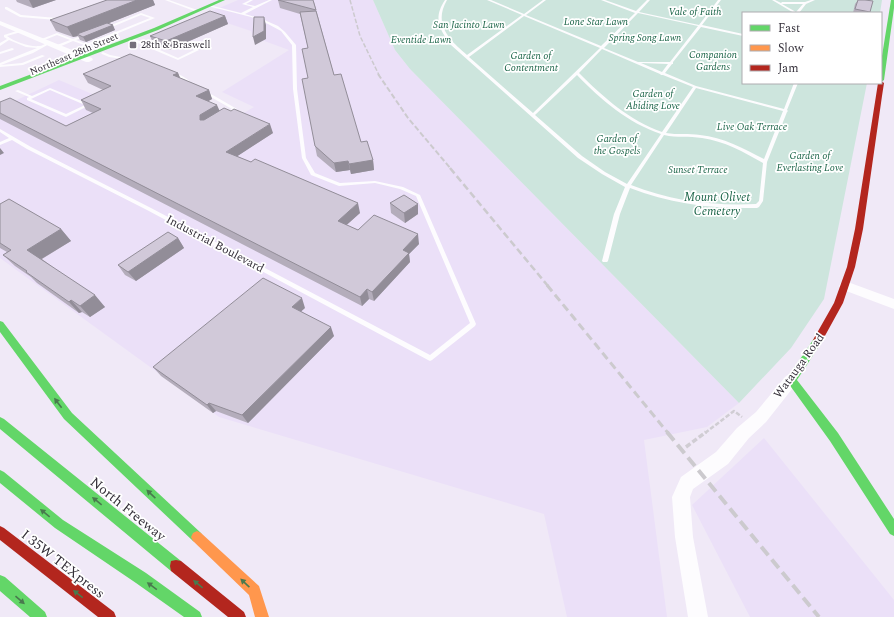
<svg xmlns="http://www.w3.org/2000/svg" width="894" height="617" font-family="Spectral,serif">
	<rect width="100%" height="100%" fill="#f0e9f7"/>
	<!-- built -->
	<path fill="#ebe0f8" d="M238,0h135l22,50 15,19 329,334 -32,24 -63,13 23,177h-100l-23,-103 -325,-97 -219,-159v-150l59,-28 140,59 55,-32 -32,-15 67,-42 -36,-13 -2,-6 -48,-16z
		M764,438l130,162v17h-144l-58,-112z"/>
	<!-- green -->
	<path fill="#cde5dd" d="M373,0h509l-2,13h-137v70h124l-43,216 -33,49 -52,55 -329,-334 -15,-19z"/>
	<g fill="none" stroke-linecap="round" stroke-linejoin="round">
		<!-- path-far1 -->
		<path stroke="#d0cdd3" stroke-width="2.5" stroke-dasharray="4.5 2" stroke-linecap="butt" d="M705,433l29,-22 8,6"/>
		<!-- path -->
		<path stroke="#d0cdd3" stroke-width="3.5" stroke-dasharray="5.5 2.5" stroke-linecap="butt" d="M686,447l20,-15"/>
		<!-- lane -->
		<path fill="#fdfcfe" fill-rule="evenodd" d="M165,0h4l31,11 -3,1z
			M250,0h3l-7,4 9,2 14,-6h3l-27,14 17,5 16,7 7,6 11,13 1,44 9,69 9,15 25,10 35,-2 28,6 17,8 56,129 -1,2 -43,34 -2,1 -2,-1 -281,-150 -120,-61 -15,-9 -12,5v-3l9,-4 -9,-6v-3l31,18 120,61 279,147 40,-32 -54,-127 -16,-7 -25,-6 -36,3 -28,-11 -9,-17 -9,-69 -1,-44 -11,-14 -13,-7 -17,-7 -43,-11 1,-1 32,8 12,-6 -11,-3z
			M445,0h2c-14,24 2,40 20,55l55,-40 -35,-15h4l33,14 19,-14h3l-20,15 75,31 34,-33 -34,-13h4l31,11 11,-11h3l-11,12 60,13 19,-25h3l-19,25 41,9v2l-42,-9 -28,35v2h-1l-7,9 31,13 88,23 10,-26h4l-11,27 1,1 -1,1 -20,50 -4,39 -4,6 -2,1c-43,1 -87,-4 -127,-20l-10,26 -12,47 -1,1h-4l-1,-1 12,-47 11,-27 -23,-13 -24,-16 -127,-113c-12,-16 -18,-27 -6,-45zM638,13l60,13 -28,36h-32l-34,-14zM524,16l76,32 -67,65 -64,-56zM602,49l58,25 1,1h2l30,12 -31,45c-32,-11 -59,-35 -83,-59zM641,63l27,1 -6,8zM577,75c24,25 51,48 84,59l-34,50 -22,-12 -23,-16 -47,-41zM696,88l87,23 -19,48c-20,-10 -41,-22 -64,-24 -11,-2 -23,0 -34,-2zM664,135c13,3 25,1 38,3 22,3 42,14 61,25l-4,38 -3,3c-43,2 -85,-3 -125,-19z
			M772,0h3l6,3 1,-1h23l6,-2h4l-9,4 -7,9h-5zM782,4h21l-7,8z
			M5,7h2l14,8 36,3 4,-2 2,1 -6,3 -37,-3 -15,-8z
			M141,13l14,5 -68,28 -14,-5 -14,6h-2v-2l13,-5 -13,-5 -15,6 -3,-1 18,-7 16,6 13,-5h1v2l-11,4 10,4 64,-26 -9,-3 -34,14 -3,-1z
			M20,30l2,1 -1,1 -14,4c8,6 22,11 32,10 3,0 6,-2 9,-4l3,1 -18,10 -32,12 21,-2 20,-8 3,1 -22,9 -23,2v-4l37,-15 -11,-1 -17,-7 -9,6v-3l7,-4 -3,-2v-2z
			M133,39h2l43,19 18,-9 3,1 -21,10 -45,-19z
			M12,48l2,1 -1,1 -13,4v-2z
			M103,52l7,3 21,4 -2,1 -20,-3 -7,-3 -1,-1z
			M172,73c10,1 16,6 23,14l-3,1 -7,-8 -13,-5z
			M50,88l39,16 1,1 -24,12 -39,-17v-2l2,-1 -14,-6 3,-1 14,6zM50,90l35,15 -19,9 -35,-15z
			M202,90h2l33,19 -7,5h-2v-2l4,-3 -30,-17z"/>
		<!-- street -->
		<path fill="#fdfcfe" fill-rule="evenodd" d="M0,21l92,37 1,2 -4,2h-3l-86,-37z
			M845,281l49,18v10l-53,-20 -2,-3 2,-3z
			M791,374l5,2 2,4 -2,4 -30,38 -17,16 -21,26 -35,25 -3,8 3,40 15,80h-20l-13,-80 -3,-40 9,-20 35,-25 21,-24 19,-16 30,-36z"/>
		<!-- fast -->
		<path fill="#63d668" fill-rule="evenodd" d="M219,0h6l-67,30 -158,60v-4l154,-58z
			M891,0h3v8l-10,72 -3,2v-20z
			M0,321l3,1 69,91 129,120 2,4 -2,4 -4,2 -4,-2 -129,-122 -64,-87z
			M818,336l3,1 2,3 -26,40 41,53 56,86v17l-4,-2 -60,-93 -44,-61 29,-43z
			M0,417l4,2 177,142 1,5 -1,5 -5,1 -5,-1 -171,-142z
			M0,470l4,2 59,48 83,53 54,39 2,5h-18l-48,-34 -81,-55 -55,-45z
			M0,575l5,2 40,35 2,5h-17l-30,-26z"/>
		<!-- slow -->
		<path fill="#ff974d" fill-rule="evenodd" d="M197,531l4,2 58,53 10,31h-14l-6,-22 -56,-54 -2,-4 2,-4z"/>
		<!-- jam -->
		<path fill="#b3261e" fill-rule="evenodd" d="M881,81l3,2 -2,13 -19,133 -8,38 -12,36 -22,40 -3,1 -3,-1 -2,-3 21,-37 13,-36 8,-38 23,-146h3z
			M0,526l4,2 110,84 2,5h-18l-98,-77z
			M176,560l5,1 63,51 2,5h-18l-57,-46 -1,-5 1,-5z"/>
		<!-- rail-far4 -->
		<path stroke="#cccace" stroke-width="1.5" stroke-dasharray="4.5 2" stroke-linecap="butt" d="M350,0l10,36 19,39"/>
		<!-- rail-far3 -->
		<path stroke="#cccace" stroke-width="2" stroke-dasharray="5.5 2.5" stroke-linecap="butt" d="M378,74l30,44 43,51"/>
		<!-- rail-far2 -->
		<path stroke="#cccace" stroke-width="2.5" stroke-dasharray="7 3.5" stroke-linecap="butt" d="M450,168l98,118"/>
		<!-- rail-far1 -->
		<path stroke="#cccace" stroke-width="3" stroke-dasharray="8 4.5" stroke-linecap="butt" d="M547,285l121,148"/>
		<!-- rail -->
		<path stroke="#cccace" stroke-width="4" stroke-dasharray="11 5.5" stroke-linecap="butt" d="M667,432l152,185"/>
	</g>
	<!-- wall -->
	<path fill="#b4adbb" d="M16,0h40l-23,8 -16,-6z
		M107,0h46l2,5 -46,18 6,7 -29,12 -6,-2 -2,-4 -5,1 -17,-6 -6,-11z
		M278,0l36,2 20,73 27,67 12,18 1,10 -23,4 -1,-4 -14,2 -19,-16 -2,-10 -7,-68v-30l-8,-34 -20,-6z
		M858,0h7l5,12 -1,1h-16l2,-9z
		M225,16l3,8 -59,26 -15,-5 -4,-9z
		M178,73l2,5 29,12 3,9 -4,2 11,9 54,23 -36,23 123,57 -14,12 12,5 61,14 -10,10 1,8 -36,39 -5,-2 -7,7 -362,-187v-17l66,24 27,-13 -7,-3 -5,-10 22,-10 -15,-7 -5,-9z
		M390,203l28,1v10l-13,9 -14,-10z
		M0,204l61,25 10,12 -29,18 63,48 -15,10 -8,-5 -3,1 -42,-30 -6,-6 -16,-11 -12,-11 4,-3 -7,-4z
		M178,238l6,10 -48,33 -11,-6 -7,-10z
		M305,308l-4,3 33,25 -86,87 -32,-12 -3,2 -52,-37 -8,-9z"/>
	<!-- shaded-wall -->
	<path fill="#928d98" d="M29,0h27l-23,8z
		M137,0h16l2,5 -76,30 -2,-1 1,2 -5,1 -6,-10z
		M225,16l3,8 -59,26 -3,-9z
		M264,17l2,8v14l-11,6 -2,-8z
		M113,25l2,5 -29,12 -3,-5z
		M178,73l4,9 -9,-7z
		M209,90l3,9 -12,7 -4,-10z
		M217,105l4,9 -17,11 -4,-5v-5z
		M270,124l3,9 -43,28 -4,-9z
		M0,148l4,5 -4,2z
		M373,160l1,10 -23,4 -2,-10z
		M348,161l2,9 -14,2 -2,-9z
		M358,203l2,10 -20,18 -2,-10z
		M418,204v10l-13,9 -1,-10z
		M61,229l10,12 -33,20 -11,-11z
		M418,234l1,10 -10,10 1,8 -36,39 -2,-9 31,-42z
		M178,238l6,10 -48,33 -8,-9z
		M367,289l2,10 -7,7 -2,-9z
		M95,295l10,12 -15,10 -10,-11z
		M302,298l3,10 -9,8 -4,-9z
		M71,300l11,12 -3,1 -10,-11z
		M331,327l3,9 -86,87 -6,-8z
		M209,403l7,8 -3,2 -6,-8z"/>
	<!-- building -->
	<path fill="#d1c9d9" stroke="#928d98" d="M107,0h30l-70,27 -17,-7z
		M278,0h35l3,10z
		M858,0h7l8,1 -3,11 -15,-3z
		M210,11l15,5 -59,25 -16,-5z
		M316,11l18,64 7,-1 20,68 6,-1 6,19 -24,4 -1,-3 -14,2 -19,-17 -13,-67 6,-1 -6,-29 6,-1 -8,-36z
		M254,17h10v14l-11,6z
		M107,23l6,2 -30,12 -6,-3z
		M130,54l48,19 -5,2 36,15 -13,6 21,9 -17,10v5h4l20,-12 7,3 3,-2 36,15 -44,28 25,10 4,-3 103,44 -20,18 20,9 16,-15 44,19 -15,16 6,3 -37,39 -5,-3 -7,8 -360,-184v-11l10,-4 56,28 35,-17 -20,-9 30,-14 -28,-12z
		M404,195l14,9 -14,9 -14,-10z
		M9,199l52,30 -34,21 68,45 -15,11 -9,-6 -2,2 -43,-30 1,-1 -24,-16 8,-5 -11,-7v-39z
		M168,232l10,6 -50,34 -10,-7z
		M263,278l39,20 -10,9 39,20 -89,88 -33,-12 -2,2 -54,-38z"/>
	<!-- one-way arrows -->
	<defs><path id="oneway-solid" d="M-6-.8H1V-3.2L6.5 0L1 3.2V.8H-6Z"/></defs>
	<g fill="#497a4e">
		<use href="#oneway-solid" transform="translate(58 403) rotate(-127)"/>
		<use href="#oneway-solid" transform="translate(151 494) rotate(-137)"/>
		<use href="#oneway-solid" transform="translate(97 501) rotate(-141)"/>
		<use href="#oneway-solid" transform="translate(45 513) rotate(-141)"/>
		<use href="#oneway-solid" transform="translate(245 583) rotate(-137)"/>
		<use href="#oneway-solid" transform="translate(198 584) rotate(-141)"/>
		<use href="#oneway-solid" transform="translate(152 586) rotate(-144)"/>
		<use href="#oneway-solid" transform="translate(78 594) rotate(-142)"/>
		<use href="#oneway-solid" transform="translate(20 600) rotate(41)"/>
	</g>
	<!-- markers -->
	<rect fill="#76707c" stroke="#fff" stroke-width="1.5" x="129" y="41" width="8" height="8" rx="2"/>
	<g text-anchor="middle" dominant-baseline="central" stroke-width="3.5" stroke-linejoin="round" paint-order="stroke">
		<!-- far-park labels -->
		<g font-size="10" font-style="italic" fill="#196346" stroke="#fff">
			<text x="695" y="12">Vale of Faith</text>
			<text x="596" y="22">Lone Star Lawn</text>
			<text x="469" y="25">San Jacinto Lawn</text>
			<text x="645" y="38">Spring Song Lawn</text>
			<text x="421" y="40">Eventide Lawn</text>
			<text x="713" y="55">Companion<tspan x="713" dy="12">Gardens</tspan></text>
			<text x="531" y="56">Garden of<tspan x="531" dy="12">Contentment</tspan></text>
			<text x="653" y="94">Garden of<tspan x="653" dy="12">Abiding Love</tspan></text>
			<text x="752" y="127">Live Oak Terrace</text>
			<text x="617" y="139">Garden of<tspan x="617" dy="12">the Gospels</tspan></text>
			<text x="810" y="156">Garden of<tspan x="810" dy="12">Everlasting Love</tspan></text>
			<text x="698" y="170">Sunset Terrace</text>
		</g>
		<!-- far-poi labels -->
		<g font-size="10" fill="#342f39" stroke="#fff" text-anchor="start">
			<text x="141" y="45">28th &amp; Braswell</text>
		</g>
		<!-- far-street labels -->
		<g font-size="10" fill="#342f39" stroke="#fff">
			<text transform="translate(74 54) rotate(-23)">Northeast 28th Street</text>
		</g>
		<!-- park labels -->
		<g font-size="12" font-style="italic" fill="#196346" stroke="#fff">
			<text x="717" y="197">Mount Olivet<tspan x="717" dy="14">Cemetery</tspan></text>
		</g>
		<!-- street labels -->
		<g font-size="12" fill="#342f39" stroke="#fff">
			<text transform="translate(215 244) rotate(28)">Industrial Boulevard</text>
			<text transform="translate(799 366) rotate(-54)">Watauga Road</text>
		</g>
		<!-- near-street labels -->
		<g font-size="14" fill="#342f39" stroke="#fff">
			<text transform="translate(128 509) rotate(39)">North Freeway</text>
			<text transform="translate(63 564) rotate(38)">I 35W TEXpress</text>
		</g>
	</g>
	<!-- legend -->
	<rect x="742" y="12" width="140" height="72" fill="#ffffff" stroke="#aeacb0"/>
	<rect x="750" y="25" width="20" height="6" fill="#63d668" stroke="#aeacb0"/>
	<text x="778" y="32" font-size="12" fill="#342f39">Fast</text>
	<rect x="750" y="45" width="20" height="6" fill="#ff974d" stroke="#aeacb0"/>
	<text x="778" y="52" font-size="12" fill="#342f39">Slow</text>
	<rect x="750" y="65" width="20" height="6" fill="#b3261e" stroke="#aeacb0"/>
	<text x="778" y="72" font-size="12" fill="#342f39">Jam</text>
</svg>
